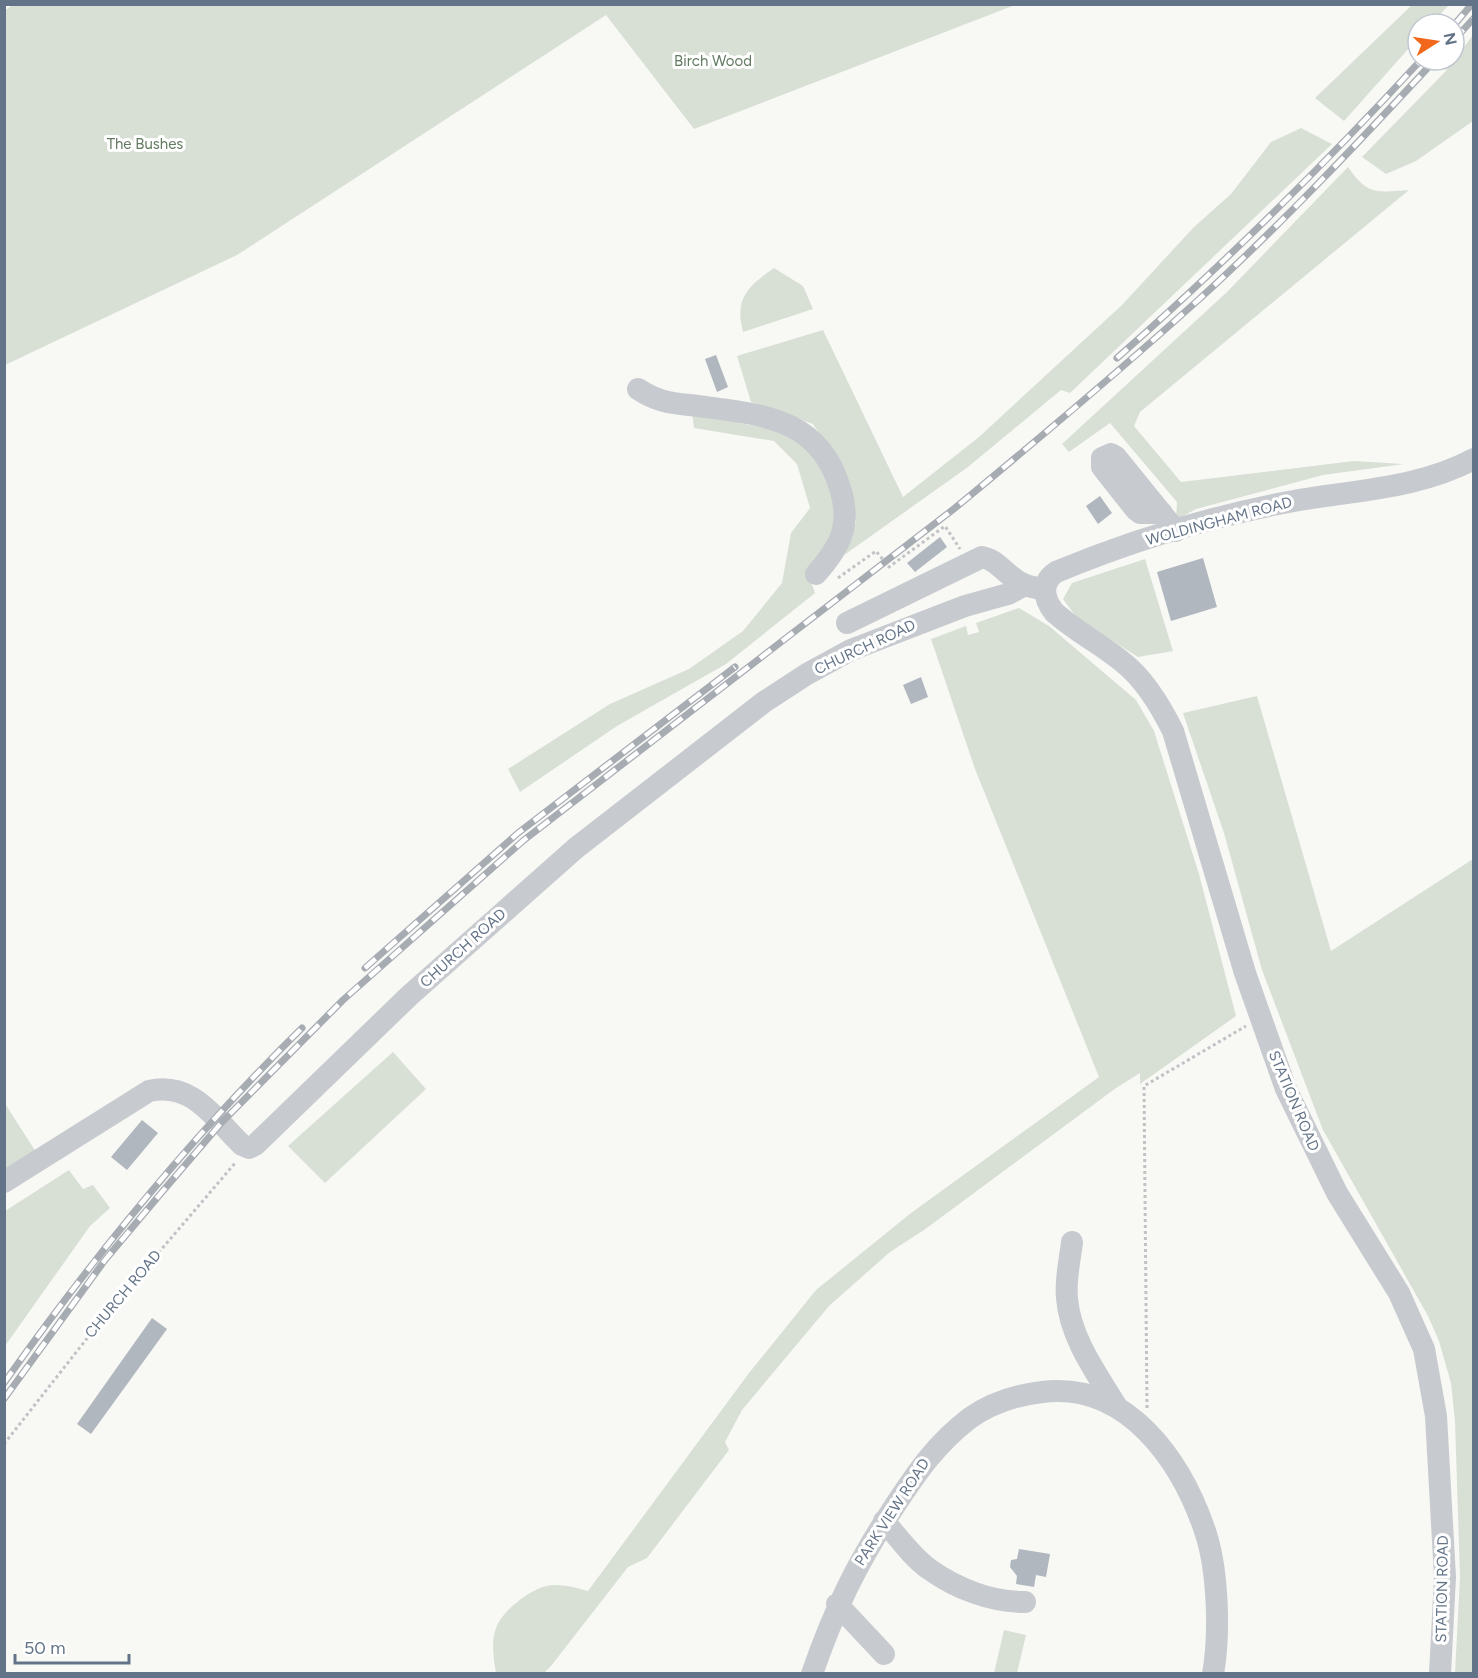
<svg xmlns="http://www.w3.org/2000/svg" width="1478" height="1678" font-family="Figtree,sans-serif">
	<rect width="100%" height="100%" fill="#f8f8f5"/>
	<!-- green -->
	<path fill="#d8e0d6" d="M14,4h1001v1l-321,124 -88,-114 -369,240 -232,110 -1,-354z
		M1412,5h37l-18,19h-13v14l-74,83 -29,-23z
		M1473,35v86l-57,40 -30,13 -24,-17 83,-85z
		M1301,128l31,16 -262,249 -9,-3 -93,77 -128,91 16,-36 -12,-51 -31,-47 -62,-22 -14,-46 86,-26 80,167 76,-60 143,-132 72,-78 37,-33 40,-52z
		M1348,167c20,29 28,25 61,23l-269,222 -6,14 47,56 173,-21 50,3 -81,11 -127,34 -20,11 1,-18 -67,-79 -41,29 -7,-8 165,-152z
		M774,268l29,18 10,23 -70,23c-9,-34 5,-46 31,-64z
		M692,413l87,18 36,21 20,43 1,34 -25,53 4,11 -89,71 -109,62 -97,66 -12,-23 102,-65 79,-35 54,-38 39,-48 9,-50 19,-25 -13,-44 -23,-23 -80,-13z
		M1145,559l28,92 -35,6 -61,-39 -14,-19 9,-16z
		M1019,608l30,18 87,74 18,31 45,143 37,142 -96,68v-11l-24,15 -192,142 -34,22 -61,54 -87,104 -17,32 4,8 -82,108 -19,9 -77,99 -7,7h-48c-6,-36 -5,-51 25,-74 10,-7 21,-14 34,-14 12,0 22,3 33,6l161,-218 67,-83 95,-77 188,-136 -124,-308 -44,-130 35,-13 2,9 11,-3 -3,-9z
		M1257,696l74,255 142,-92v814h-18l5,-96 -5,-156 -4,-38 -12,-42 -11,-25 -105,-186 -61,-160 -38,-137 -41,-120z
		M393,1052l33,37 -101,94 -37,-37z
		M4,1102l32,50 -32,17z
		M69,1170l14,19 10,-4 17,23 -20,18 -85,120v-135z
		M1004,1630l22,5 -9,38h-23z"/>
	<!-- building -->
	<path fill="#b0b7be" d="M716,355l12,32 -11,5 -12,-33z
		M1100,496l12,17 -14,11 -12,-18z
		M940,537l7,10 -32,25 -8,-9z
		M1203,558l14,49 -46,14 -14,-49z
		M921,677l7,20 -17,7 -8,-19z
		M142,1120l16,13 -31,37 -16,-13z
		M152,1318l15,11 -76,105 -14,-10z
		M1019,1549l31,5 -4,23 -10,-2 -2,12 -18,-3 1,-8 -7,-9 1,-7 6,-1z"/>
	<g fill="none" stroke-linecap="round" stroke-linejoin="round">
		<!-- path -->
		<path stroke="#c0c2c5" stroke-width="3" stroke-dasharray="3 3" stroke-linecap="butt" d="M838,578l38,-27 13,16 56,-41 15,23
			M1147,1408l-3,-322 102,-60
			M4,1444l103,-131 129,-151"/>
		<!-- minor -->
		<path stroke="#c7cace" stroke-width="22" d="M638,389c21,14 35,14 60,17 64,9 121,11 142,82 12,37 0,59 -24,86
			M1162,513h-22l-4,-3 -34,-43v-9l9,-4 5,3 60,74
			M847,623l135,-66c19,3 27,27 55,31
			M4,1182l145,-91c43,-10 65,27 93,54l7,3 6,-3 154,-149 167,-148 188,-146 43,-28 44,-24 114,-44 43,-12 17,-9
			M1072,1242c-2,18 -7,38 -5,56 3,40 30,76 50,109
			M884,1521c14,16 28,36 45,48 28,20 62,33 96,33
			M837,1604l47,50
			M812,1674c22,-64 45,-111 82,-167 23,-35 42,-63 76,-89 21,-15 47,-23 72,-26 85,-11 140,69 164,142 12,38 14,100 7,140
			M1440,1674l5,-97 -9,-161 -12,-67 -25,-56 -62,-100 -51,-104 -41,-116 -72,-242c-12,-24 -27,-50 -48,-67 -22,-19 -49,-32 -71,-52 -10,-13 -14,-29 2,-40 72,-30 150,-54 227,-69 64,-13 131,-12 191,-44"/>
		<defs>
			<path id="rail" d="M1454,25l18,-21
				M1454,40l20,-22
				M1117,358c107,-94 208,-194 304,-298
				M365,968l153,-135 217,-166
				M4,1383c90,-127 187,-246 298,-355
				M4,1399l101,-139 57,-68 60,-70 121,-122 181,-160 431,-332c81,-67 162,-135 241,-206 84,-76 162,-159 239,-242"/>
		</defs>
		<!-- rail casing -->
		<use href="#rail" stroke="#a7acb3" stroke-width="7"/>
		<!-- rail -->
		<use href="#rail" stroke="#fff" stroke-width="4.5" stroke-dasharray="14" stroke-linecap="butt"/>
	</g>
	<g text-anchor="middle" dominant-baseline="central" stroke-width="6" stroke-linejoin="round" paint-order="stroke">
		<!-- park labels -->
		<g font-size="15" fill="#627a60" stroke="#fff">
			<text x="713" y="61">Birch Wood</text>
			<text x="145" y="144">The Bushes</text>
		</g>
		<!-- street labels -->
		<g font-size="15" fill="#647488" stroke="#fff">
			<text transform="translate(1219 521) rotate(-15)">WOLDINGHAM ROAD</text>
			<text transform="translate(865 647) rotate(-25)">CHURCH ROAD</text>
			<text transform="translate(463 948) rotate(-42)">CHURCH ROAD</text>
			<text transform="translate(1294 1101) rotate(67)">STATION ROAD</text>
			<text transform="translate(123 1294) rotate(-50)">CHURCH ROAD</text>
			<text transform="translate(892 1512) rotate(-57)">PARK VIEW ROAD</text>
			<text transform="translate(1442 1589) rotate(-89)">STATION ROAD</text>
		</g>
	</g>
	<!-- border -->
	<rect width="1478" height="1678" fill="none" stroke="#647488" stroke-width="12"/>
	<!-- north arrow -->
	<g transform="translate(1436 42) rotate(78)"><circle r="28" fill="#ffffff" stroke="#c1c7cf" stroke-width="1.5"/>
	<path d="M0-4.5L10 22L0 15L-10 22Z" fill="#f1671c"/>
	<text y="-9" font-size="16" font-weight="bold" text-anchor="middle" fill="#647488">N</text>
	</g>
	<!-- scale -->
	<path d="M15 1654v9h114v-9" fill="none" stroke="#647488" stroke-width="3"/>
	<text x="24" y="1654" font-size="18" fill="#647488" stroke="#ffffff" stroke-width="4.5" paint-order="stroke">50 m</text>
</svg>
